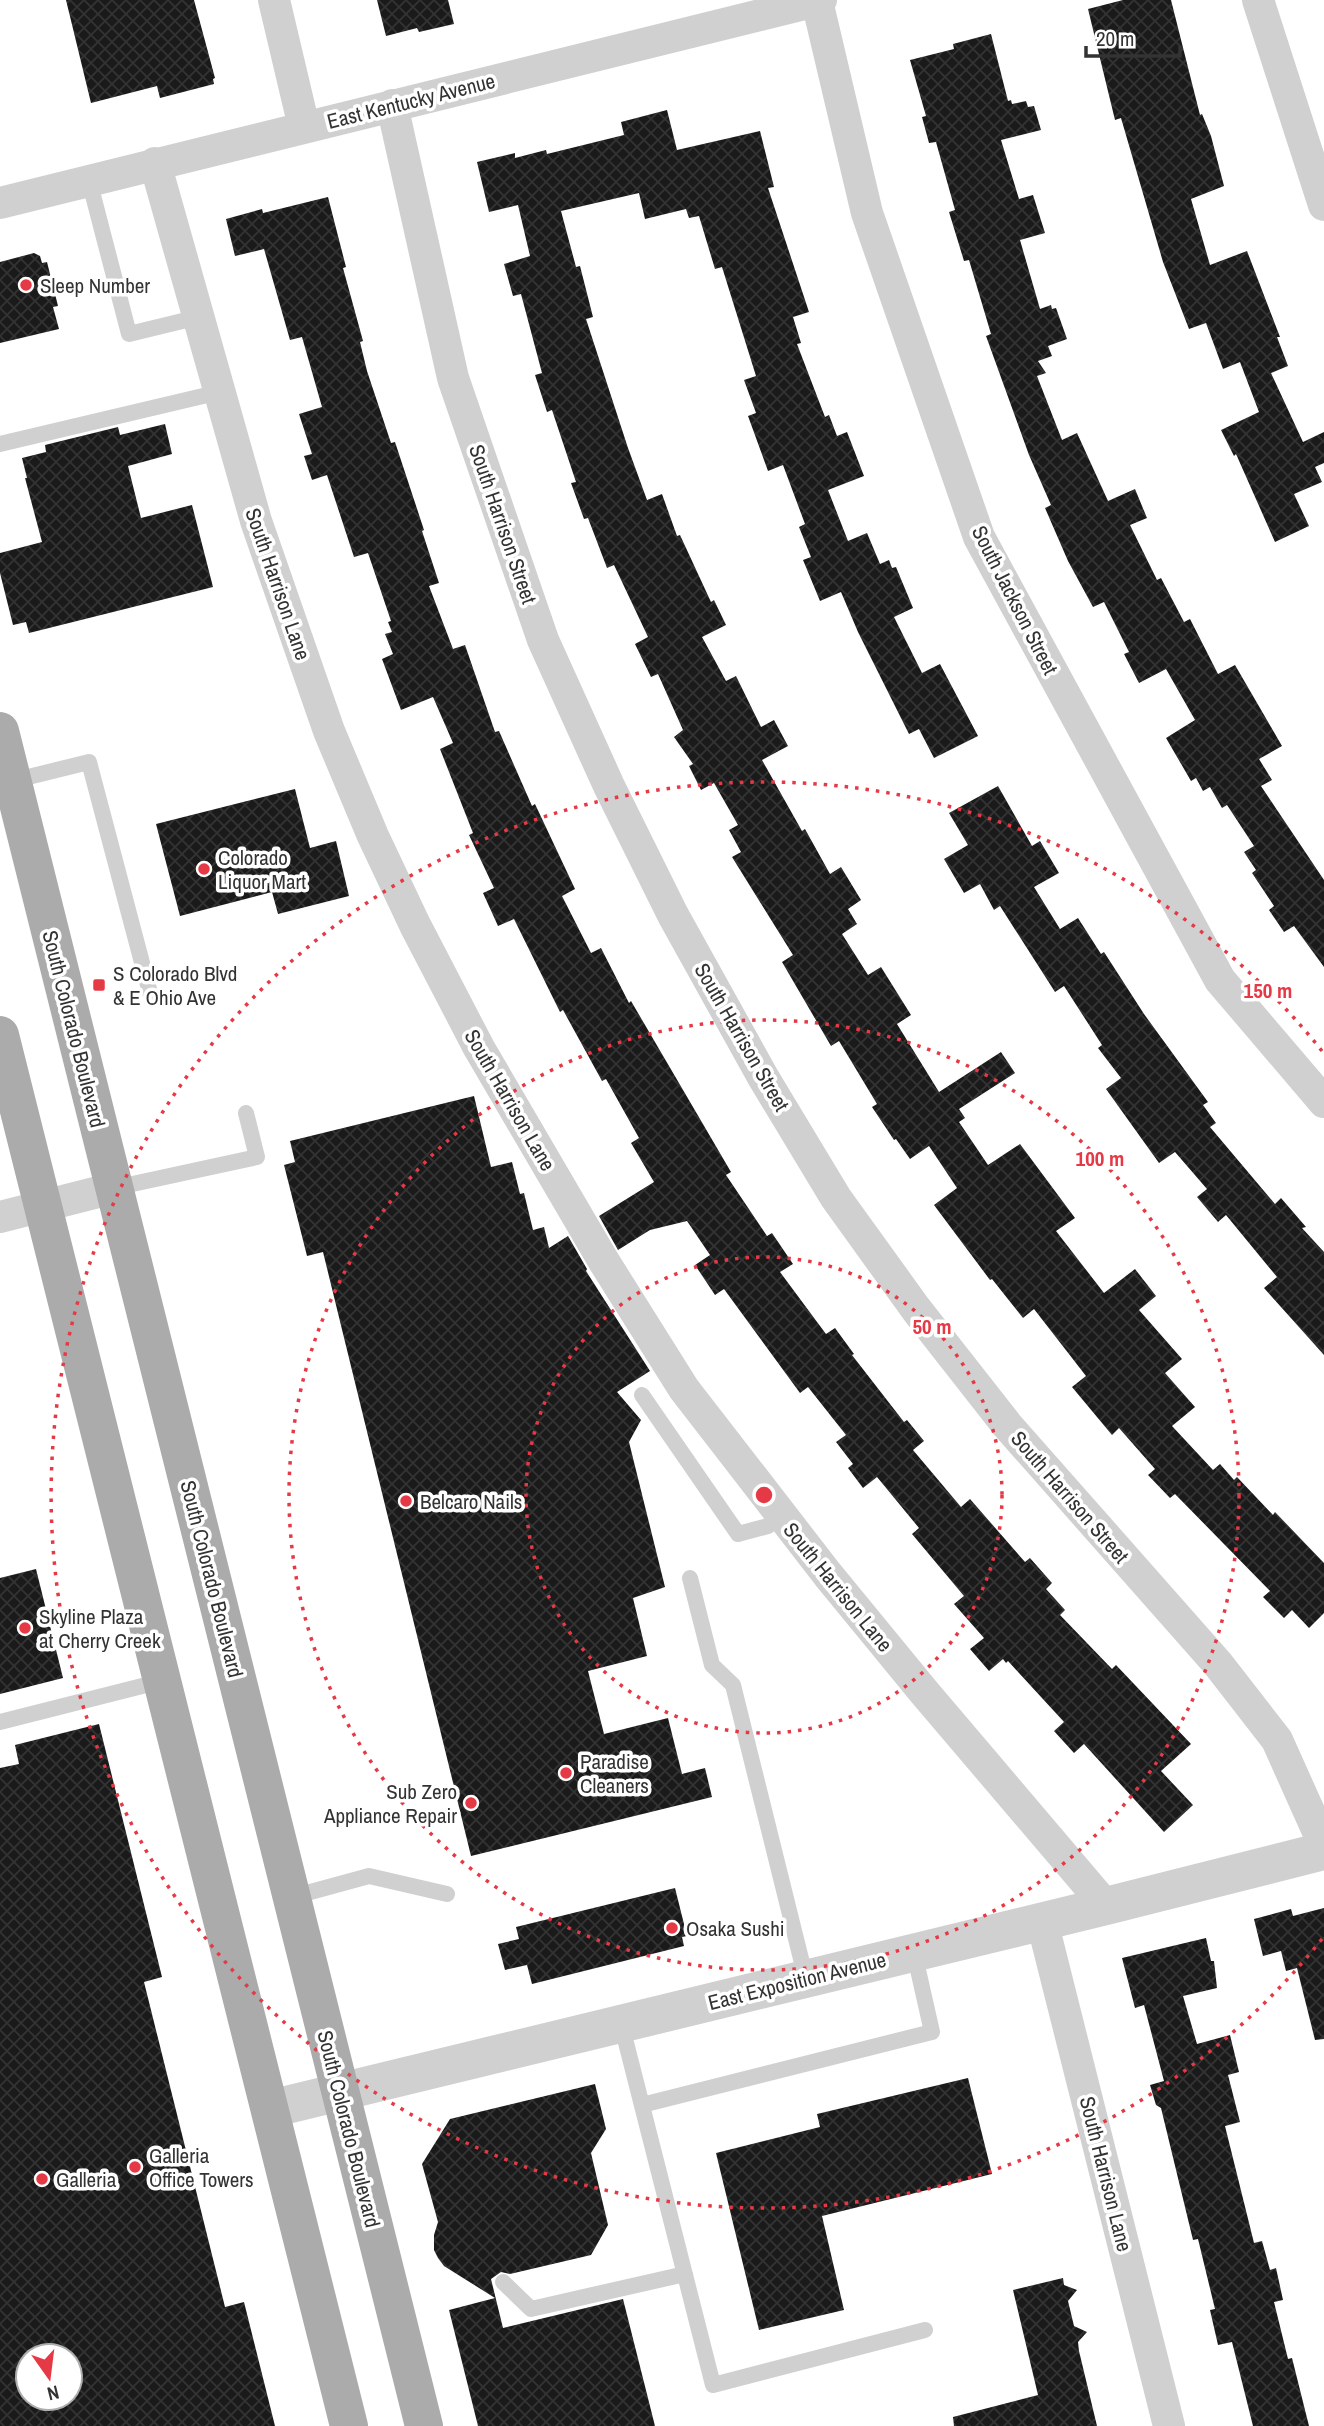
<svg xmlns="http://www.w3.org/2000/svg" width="1324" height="2426" font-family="'Archivo Narrow',sans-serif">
	<defs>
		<pattern id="building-cross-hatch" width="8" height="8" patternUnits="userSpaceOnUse" patternTransform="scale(1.75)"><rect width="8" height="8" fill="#1a1a1a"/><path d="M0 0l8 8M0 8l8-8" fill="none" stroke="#333"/></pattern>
	</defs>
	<rect width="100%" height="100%" fill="#fff"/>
	<!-- building -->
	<path fill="url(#building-cross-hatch)" fill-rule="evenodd" d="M66,0h128l21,78 -2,1 1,5 -54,14 -3,-12 -66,17z
		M377,0h71l6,24 -35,8 -2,-4 -31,8z
		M1123,0h48l29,115 2,-1 9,22 13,50 -33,13 19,66 37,-14 33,86h-3l11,29 -17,7 32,69 21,-10v31l-9,4 7,15 -28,12 15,32 -34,16 -39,-88 -2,2 -13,-26 38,-18 -19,-50 -17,7 -17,-46 -17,6 -26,-67 -42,-144 -6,2 -27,-111z
		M991,34l17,67 3,-1 1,4 14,-3 2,6 6,-1 7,24 -40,10 18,59 14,-4 12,38 -25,7 20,69 11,-4 1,4 4,-1 11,31 -19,7 4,10 -14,5 8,12 -9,3 25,64 15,-7 31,68 27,-12 12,29 -17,7 27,55 4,-2 23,44 6,-3 28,55 17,-9 47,81 -23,13 13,21 -11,6 63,94v87l-30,-41 -10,6 -15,-22 5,-4 -22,-33 4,-3 -12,-18 10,-6 -27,-41 -5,3 -12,-21 -7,4 -7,-13 -5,3 -25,-43 29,-18 -29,-51 -27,14 -15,-29 5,-2 -25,-50 -11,5 -25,-46 -23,-53 6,-3 -22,-50 -43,-119 5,-2 -22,-74 -5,1 -15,-49 6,-2 -19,-68 -7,1 -7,-26 4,-1 -16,-56 44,-11 -1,-5z
		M667,110l10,40 83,-19 14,56 -6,1 41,124 -16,5 8,26 -4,1 28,73 4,-2 8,21 10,-4 17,44 -36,14 20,51 19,-8 13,31 9,-4 3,8 4,-1 17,41 -19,9 28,56 18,-9 38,72 -44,22 -15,-29 -10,5 -51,-102 -17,-40 -21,9 -17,-41 8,-3 -12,-30 6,-3 -22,-59 -15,6 -20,-55 8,-3 -12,-33 12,-4 -34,-109 -7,2 -16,-53 -10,2 -3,-9 -41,10 -6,-26 -78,18 15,56 4,-1 13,51 -7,2 42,129 19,52 15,-6 15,42 3,-1 31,67 3,-2 12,25 -24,12 24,44 10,-5 25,51 13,-7 14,26 -26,14 40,71 3,-2 25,45 11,-7 20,33 -13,9 9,15 -15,10 26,41 13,-8 30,48 -14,9 42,68 62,-40 14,21 -56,36 6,9 -6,4 29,43 32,-21 55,74 -19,13 48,62 31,-24 21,27 -17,14 43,49 -17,14 30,34 -23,19 41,44 7,-6 14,16 3,-3 36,38 2,-3 49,51v50l-15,15 -17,-18 -8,8 -21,-21 7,-6 -95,-97 -5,4 -22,-23 7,-6 -36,-41 -7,7 -40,-48 14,-11 -52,-67 -11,9 -31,-39 -2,1 -56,-75 23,-17 -28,-42 -19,13 -14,-20 -2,1 -22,-33 5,-3 -38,-63 -8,5 -49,-84 11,-7 -61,-98 9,-5 -12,-22 9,-5 -24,-42 -13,7 -12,-24 4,-2 -19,-27 9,-7 -25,-56 -7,3 -16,-33 13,-7 -34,-72 -7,3 -19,-50 -4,1 -13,-36 5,-1 -24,-72 -5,2 -12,-37 7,-2 -21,-79 -8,2 -9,-32 26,-8 -12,-51 -29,7 -12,-50 38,-9v5l31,-8 1,4 77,-19 -3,-13z
		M328,197l18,70 -3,1 20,73 -3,1 7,29 24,72 4,-1 29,88 -2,1 17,52 -10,3 24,63 12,-4 30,87 4,-1 33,75 3,-2 40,85 -13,7 29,57 10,-5 28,55 2,-2 100,171 -5,3 41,61 5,-3 21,31 -13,8 46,62 9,-6 19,26 -2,1 52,67 3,-2 17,21 -11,9 48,57 9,-8 55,63 5,-4 22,25 -6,6 19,21 -5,5 52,54 4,-4 75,79 -30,27 32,34 -29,27 -80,-88 -10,9 -20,-22 10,-9 -56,-61 -2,2 -3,-4 -14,12 -19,-22 14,-11 -30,-34 10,-8 -52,-62 7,-6 -42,-51 -14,11 -15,-20 5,-4 -17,-22 10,-7 -38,-48 -8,6 -76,-104 -9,6 -20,-30 15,-10 -23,-34 -37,9 -32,20 -19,-34 55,-34 -23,-39 8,-5 -33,-59 -4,2 -39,-71 -3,2 -46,-93 -16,7 -15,-33 11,-5 -25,-53 4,-2 -33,-84 13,-6 -20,-46 -32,13 -19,-51 11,-5 -8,-20 7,-2 -4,-10 3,-1 -23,-68 -14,4 -27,-82 -15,5 -8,-24 8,-2 -13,-40 23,-7 -20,-70 -12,3 -26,-91 -29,7 -9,-37 36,-10 1,4z
		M34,253l6,3 2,7 5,-1 11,44 -5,1 6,22 -59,14v-81z
		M165,424l7,30 -44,12 13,52 51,-13 21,82 -184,46 -3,-11 -13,3 -13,-52v-20l42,-11 -17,-64h2l-5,-20 24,-6 -1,-7 73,-18 2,8z
		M998,786l34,60 8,-5 19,32 -25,14 26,42 18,-11 23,36 3,-2 40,62 64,88 -5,3 13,18 -6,4 65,77 6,-6 25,29 -4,1 22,24v103l-60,-67 13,-11 -51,-62 -8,7 -21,-25 10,-8 -32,-37 -16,11 -53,-74 15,-11 -23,-30 4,-3 -38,-59 -9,6 -55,-86 -6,4 -14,-26 -16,9 -20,-34 24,-14 -19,-32z
		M295,789l15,59 26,-7 13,55 -71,18 -6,-22 -92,24 -24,-92z
		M474,1096l17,71 21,-5 8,32 4,-1 9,37 11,-3 5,21 19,-12 19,33 -1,2 64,100 -33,21 24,28 -12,22 36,145 -32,11 14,58 -59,15 16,63 64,-16 14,56 23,-6 7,29 -241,59 -148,-604 -16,4 -23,-91 11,-3 -5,-21z
		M36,1569l27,109 -63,16v-116z
		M99,1724l63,253 -18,5 81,325 19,-5 31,124h-275v-658l19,-4 -4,-19zM28,2356h42v42h-42z
		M675,1888l12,48 -5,1 2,9 -152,38 -5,-19 -22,5 -7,-26 21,-5 -3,-12z
		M1324,1908v131l-9,1 -18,-72 -11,3 -5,-20 -18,5 -9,-37 37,-10 2,7z
		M1206,1938l5,23h3l3,27 -34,8 14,48 33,-9 9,37 -11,3 12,47 -15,4 29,117 8,-2 8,29 6,-2 7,32 -9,2 14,57 4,-1 17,68h-56l-21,-84 -14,3 -8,-35 5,-1 -17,-70 -5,1 -32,-132 -5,-3 -6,-20 14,-4 -20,-76 -9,3 -13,-50z
		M968,2078l24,96 -170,42 22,94 -85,20 -43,-177 104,-26 -3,-13z
		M595,2084l11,45 -15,24 17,72 -17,30 -81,19 -9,-2 -10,7 12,49 120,-29 32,127h-177l-29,-116 46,-12 -51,-32 -6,-8 -4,-8v-15l4,-13 -16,-58 28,-45z
		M1063,2278l1,7 13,5 -9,11 6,25 13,6 -9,10 1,9 18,75h-143l-1,-9 85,-22 -25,-105z"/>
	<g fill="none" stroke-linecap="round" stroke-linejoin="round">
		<!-- service -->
		<path stroke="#d0d0d0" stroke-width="16" d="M89,180l40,154 70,-17
			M0,444l220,-52
			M12,781l77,-19 61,231
			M114,1188l143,-31 -11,-44
			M642,1395l96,139 30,-8 13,-11
			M690,1578l22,87 21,20 73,294
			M0,1722l162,-41
			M292,1897l77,-21 78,18
			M621,2023l92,362 212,-55
			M642,2105l290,-73 -18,-80
			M503,2282l28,27 154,-35"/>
		<!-- minor -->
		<path stroke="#d0d0d0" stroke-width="32" d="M274,0l30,127
			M1258,0l66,205
			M817,1l50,212 112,324 241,443 104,122
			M392,105l61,273 90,262 66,146 64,129 90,162 73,121 80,111 91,116 211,239 59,76 47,105
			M155,163l101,358 73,210 44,105 42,89 64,123 124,212 81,129 144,186 96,117 182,214
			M0,203l821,-203
			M0,1217l114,-29
			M1042,1921l127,505"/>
		<!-- tertiary -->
		<path stroke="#d0d0d0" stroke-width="38" d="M270,2109l836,-203 218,-55"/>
		<!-- primary -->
		<path stroke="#ababab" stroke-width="38" d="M0,731l424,1695
			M0,1035l349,1391"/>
	</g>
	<!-- distance rings -->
	<g fill="none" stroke="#e63946" stroke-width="3.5" stroke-dasharray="3.5 7">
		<circle cx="764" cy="1495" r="238"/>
		<circle cx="764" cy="1495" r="475"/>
		<path d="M1322 1939A713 713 0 1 1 1322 1051"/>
	</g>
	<!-- markers -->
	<g fill="#e63946" stroke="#fff" stroke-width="2.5">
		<circle cx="26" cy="285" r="7"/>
		<circle cx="204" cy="869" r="7"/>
		<rect x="92" y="978" width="14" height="14" rx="3.5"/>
		<circle cx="406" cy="1501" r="7"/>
		<circle cx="25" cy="1628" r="7"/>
		<circle cx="566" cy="1773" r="7"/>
		<circle cx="471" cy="1803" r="7"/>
		<circle cx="672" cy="1928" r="7"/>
		<circle cx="135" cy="2167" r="7"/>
		<circle cx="42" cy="2179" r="7"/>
	</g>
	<g text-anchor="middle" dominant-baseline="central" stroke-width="7" stroke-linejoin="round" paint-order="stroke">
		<!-- street labels -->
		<g font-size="21" fill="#333" stroke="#fff">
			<text transform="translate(411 101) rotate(-14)">East Kentucky Avenue</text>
			<text transform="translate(503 524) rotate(71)">South Harrison Street</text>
			<text transform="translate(278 584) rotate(71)">South Harrison Lane</text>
			<text transform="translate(1015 600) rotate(63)">South Jackson Street</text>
			<text transform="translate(74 1029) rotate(76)">South Colorado Boulevard</text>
			<text transform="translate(742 1037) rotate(60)">South Harrison Street</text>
			<text transform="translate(510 1100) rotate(60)">South Harrison Lane</text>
			<text transform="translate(1070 1497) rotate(49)">South Harrison Street</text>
			<text transform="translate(212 1579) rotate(76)">South Colorado Boulevard</text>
			<text transform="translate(838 1587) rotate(51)">South Harrison Lane</text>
			<text transform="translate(797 1981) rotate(-14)">East Exposition Avenue</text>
			<text transform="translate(349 2129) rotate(76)">South Colorado Boulevard</text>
			<text transform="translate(1106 2174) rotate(76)">South Harrison Lane</text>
		</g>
		<!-- poi labels -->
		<g font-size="21" fill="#333" stroke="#fff" text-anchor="start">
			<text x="40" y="285">Sleep Number</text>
			<text x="218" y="857">Colorado<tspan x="218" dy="24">Liquor Mart</tspan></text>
			<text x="113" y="973">S Colorado Blvd<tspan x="113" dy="24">&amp; E Ohio Ave</tspan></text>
			<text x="420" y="1501">Belcaro Nails</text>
			<text x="39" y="1616">Skyline Plaza<tspan x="39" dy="24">at Cherry Creek</tspan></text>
			<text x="580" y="1761">Paradise<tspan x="580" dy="24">Cleaners</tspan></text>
			<text x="457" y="1791" text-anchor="end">Sub Zero<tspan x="457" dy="24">Appliance Repair</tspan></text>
			<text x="686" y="1928">Osaka Sushi</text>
			<text x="149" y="2155">Galleria<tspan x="149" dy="24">Office Towers</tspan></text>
			<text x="56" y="2179">Galleria</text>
		</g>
	</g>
	<circle cx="764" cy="1495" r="10" fill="#e63946" stroke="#fff" stroke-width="3.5"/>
	<g font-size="21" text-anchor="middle" font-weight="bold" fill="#e63946" stroke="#fff" stroke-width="7" stroke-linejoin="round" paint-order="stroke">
		<text x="1268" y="998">150 m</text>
		<text x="1100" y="1166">100 m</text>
		<text x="932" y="1334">50 m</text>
	</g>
	<!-- north arrow -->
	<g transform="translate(49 2377) rotate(166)"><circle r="33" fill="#ffffff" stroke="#adadad" stroke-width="2"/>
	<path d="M0-5L12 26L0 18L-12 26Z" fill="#e63946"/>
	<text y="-10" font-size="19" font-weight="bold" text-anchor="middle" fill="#333333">N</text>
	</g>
	<!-- scale -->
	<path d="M1086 46v10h94v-10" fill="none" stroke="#333333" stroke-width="3.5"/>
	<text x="1096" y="46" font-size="21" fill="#333333" stroke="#ffffff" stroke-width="5" paint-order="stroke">20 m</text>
</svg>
